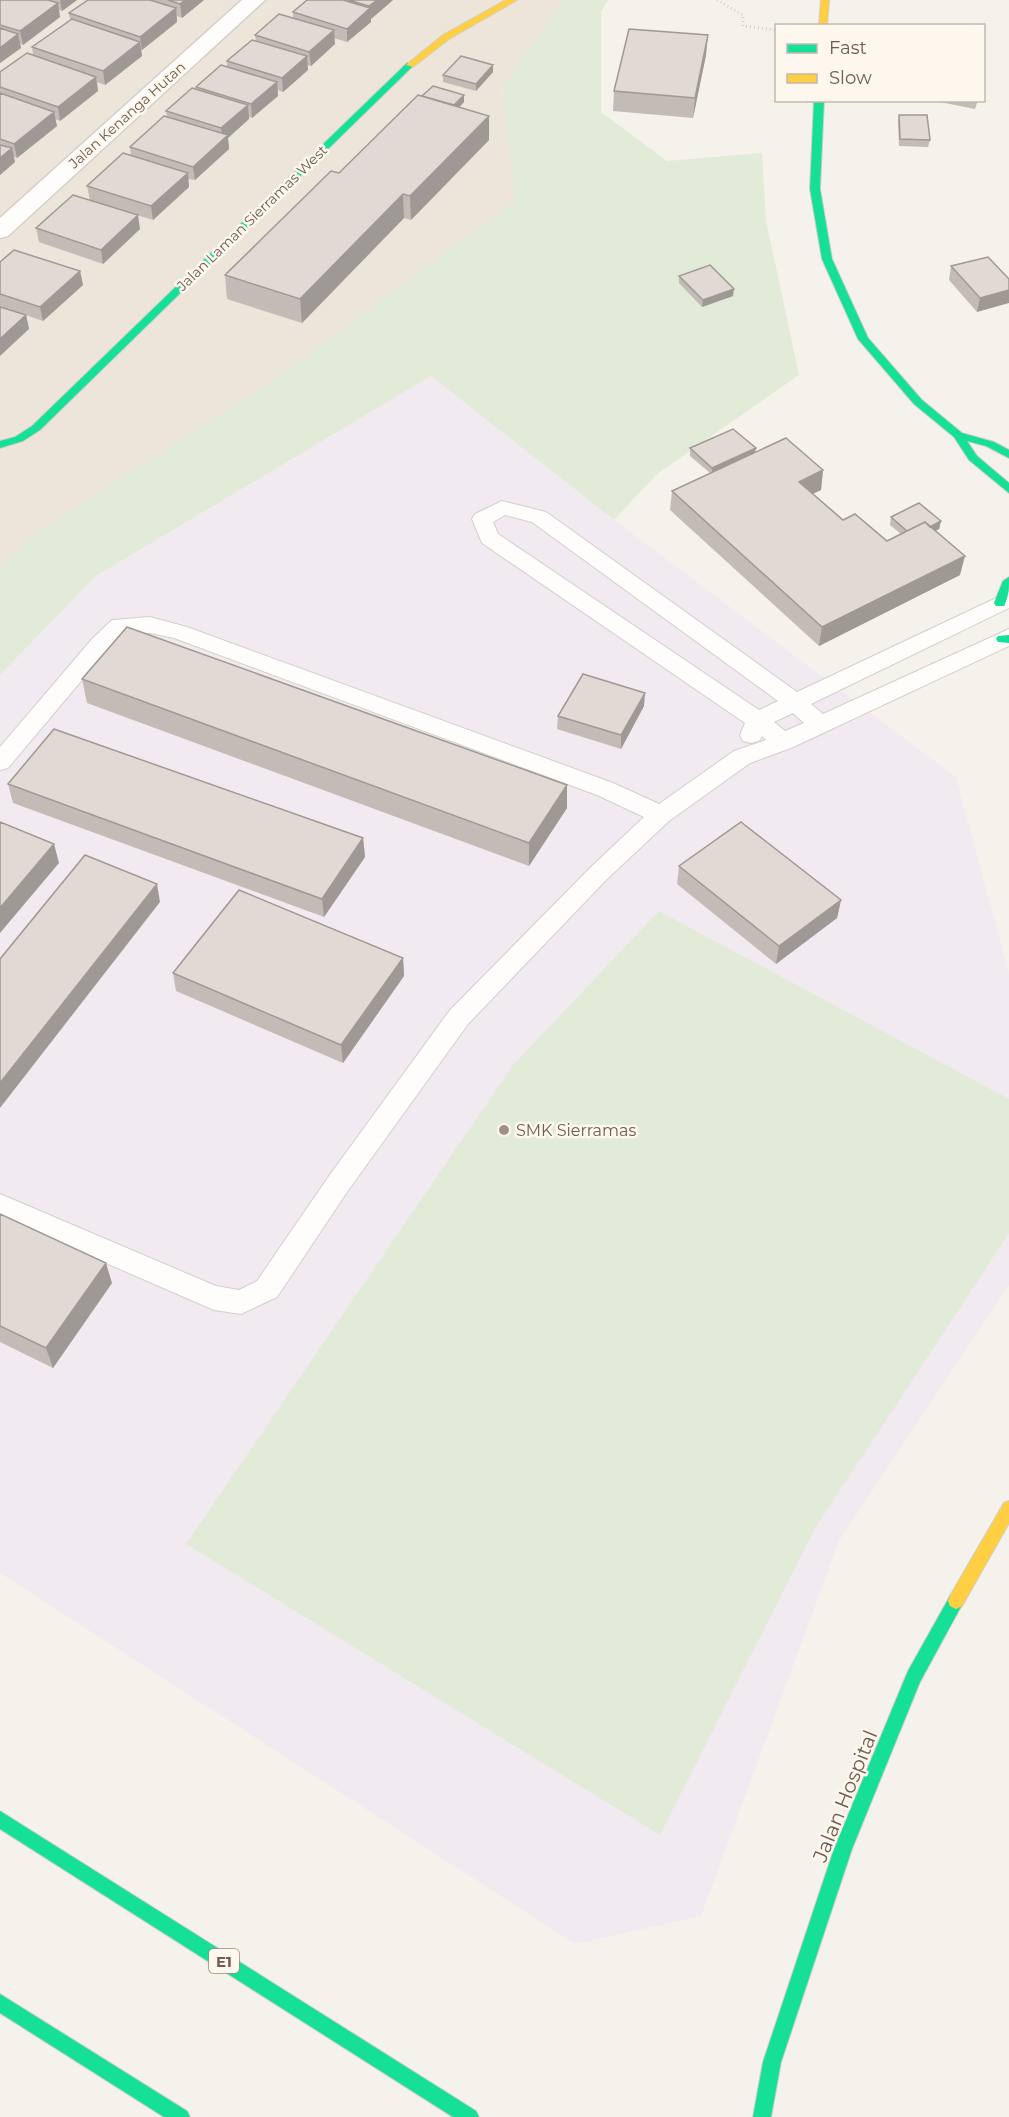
<svg xmlns="http://www.w3.org/2000/svg" width="1009" height="2117" font-family="Montserrat,sans-serif">
	<rect width="100%" height="100%" fill="#f5f2eb"/>
	<!-- residential -->
	<path fill="#ede5d9" d="M0,0h563l-60,87 12,114 -247,183 -228,146 -40,36z"/>
	<!-- education -->
	<path fill="#f2eaf1" d="M431,376l183,144 342,257 53,197v311l-170,256 -138,375 -126,28 -575,-371v-898l96,-99z"/>
	<!-- green -->
	<path fill="#e2ebd7" d="M563,0h45l-7,12v100l66,49 95,-8 4,68 33,154 -142,99 -43,46 -183,-144 -335,200 -96,99v-109l40,-36 228,-146 247,-183 -12,-114z
		M659,911l350,188v134l-195,297 -154,305 -474,-291 327,-479z"/>
	<g fill="none" stroke-linecap="round" stroke-linejoin="round">
		<defs>
			<path id="lane" d="M502,501l44,11 251,180 212,-100v16l-198,96 12,10 186,-85v17l-218,102 -41,15 -81,58 -62,58 -139,145 -121,168 -70,105 -36,17 -27,-4 -214,-93v-23l216,92 23,4 18,-9 72,-105 121,-166 141,-143 53,-50 -47,-22 -423,-157 -24,-5h-25l-17,16 -100,119 -8,2v-23l92,-108 20,-19 38,-3 37,10 426,156 46,21 75,-53 32,-11 -4,-4 -3,5 -8,2 -8,-2 -3,-6 5,-12 -263,-180 -10,-24 3,-5zM505,515l27,7 246,179 -19,9 -261,-176 -5,-12zM793,713l11,10 -19,8 -11,-9z"/>
			<path id="street" d="M242,0h23l-257,236 -8,2v-20z"/>
			<path id="fast" d="M407,63l7,2 -374,365 -17,11 -23,7v-7l15,-4 17,-11z
				M814,100h10l-4,89 12,70 36,79 54,62 40,33 32,9 15,8v8l-23,-12 -19,-5 10,15 32,27v10l-40,-33 -15,-23 -40,-33 -56,-65 -36,-80 -12,-70z
				M1009,577c0,11 0,19 -5,29h-8l-2,-3 9,-22z
				M1009,635v8l-11,-1 -2,-3 2,-3z
				M956,1593l6,3 2,5 -44,81 -68,167 -71,213 -10,55h-18l10,-55 71,-213 74,-178 42,-75z
				M0,1811l476,300 3,6h-26l-453,-288z
				M0,1994l187,117 3,6h-26l-164,-104z"/>
			<path id="slow" d="M506,0h11l-68,39 -36,28 -7,-2 37,-30z
				M821,0h8l-2,26h-8z
				M1009,1501v22l-47,83 -6,3 -6,-3 -2,-5 2,-5 54,-93z"/>
		</defs>
		<!-- lane casing -->
		<use href="#lane" stroke="#d4cfc9" stroke-width="2"/>
		<!-- street casing -->
		<use href="#street" stroke="#d4cfc9" stroke-width="3"/>
		<!-- fast casing -->
		<use href="#fast" stroke="#d4cec8" stroke-width="2"/>
		<!-- slow casing -->
		<use href="#slow" stroke="#d4cec8" stroke-width="2"/>
		<!-- path -->
		<path stroke="#d6d0cb" stroke-width="3" stroke-dasharray="1 3" stroke-linecap="butt" d="M717,0l26,15v11l33,4"/>
		<!-- lane -->
		<use href="#lane" fill="#fefdfc" fill-rule="evenodd"/>
		<!-- street -->
		<use href="#street" fill="#fefdfc" fill-rule="evenodd"/>
		<!-- fast -->
		<use href="#fast" fill="#16e098" fill-rule="evenodd"/>
		<!-- slow -->
		<use href="#slow" fill="#ffcf43" fill-rule="evenodd"/>
	</g>
	<!-- wall -->
	<path fill="#c2bbb6" d="M0,0h77l-15,11 -3,-1 1,7 -37,28 -3,-1 1,4 -21,15z
		M88,0h116l-22,18 -5,-2v6l-35,28h-1l1,6 -37,29 -8,-3 1,9 -38,30 -5,-2 2,7 -40,32 -4,-2 2,6 -15,13v-103l33,-17 -1,-8 38,-27 -1,-7z
		M307,0h86l-22,19v3l-24,20 -13,-4 1,6 -24,22 -4,-1 1,5 -25,22 -5,-2v6l-26,22 -3,-1v2l-21,19 1,11 -34,31 -7,-1 1,8 -36,33 -63,-20 -3,-14 44,-30 -1,-9 37,-30 -1,-6 30,-22v-2l31,-20v-6l29,-20 -1,-6 38,-17v-6z
		M706,55l-13,63 -80,-7 1,-20z
		M493,65v7l-17,19 -33,-9v-7z
		M464,95v7l-5,5 30,33 -78,80 -7,-2 -102,105 -75,-24 -2,-24 114,-102 83,-77z
		M930,100h48l-3,9z
		M899,115l31,25 -2,7 -29,-1 -1,-24z
		M36,228l104,1 -37,35 -64,-22z
		M0,262l80,9 3,14 -40,36 -17,-6 3,14 -29,-22z
		M951,266l58,13 -32,33 -28,-32z
		M679,276l54,20 -31,11 -23,-24z
		M690,448l65,4 68,18 -2,20 -9,4 31,26 44,21 14,-7 -11,-9 1,-8 50,4 -2,8 -4,2 25,44 -141,71 -149,-136 2,-19 38,-18 -20,-17z
		M82,679l485,129 -38,58 -442,-163z
		M644,706l-23,43 -64,-20 1,-13z
		M8,784l355,54 2,19 -41,60 -311,-114z
		M679,866l162,34 -4,18 -61,46 -99,-80z
		M403,958l1,18 -61,87 -167,-72 -3,-18z
		M0,1214l112,69 -59,85 -53,-26z"/>
	<!-- shaded-wall -->
	<path fill="#9e9994" d="M60,0h17l-15,11z
		M185,0h19l-22,18 -2,-14z
		M377,0h16l-22,19v3l-24,20v-13l22,-20v-3z
		M58,3l2,14 -37,28 -3,-14z
		M176,8l1,14 -35,28 -2,-13z
		M334,30l1,14 -24,22 -2,-14z
		M18,34l3,14 -21,15v-15z
		M708,35l-2,20 -13,63 2,-20z
		M140,42l2,14 -37,29 -2,-14z
		M307,56l1,14 -25,22 -1,-14z
		M493,65v7l-17,19v-7z
		M96,77l2,14 -38,30 -2,-14z
		M277,82l1,14 -26,22 -1,-14z
		M464,95v7l-13,14v-8z
		M248,105l1,14 -21,19 1,11 -34,31 -2,-13 30,-28 -2,-11z
		M54,112l3,14 -40,32 -3,-14z
		M489,116v24l-78,80 -1,-24z
		M12,148l3,14 -15,13v-17z
		M188,173l1,14 -36,33 -2,-14z
		M403,194l1,24 -102,105 -2,-24z
		M138,215l2,14 -37,35 -2,-14z
		M80,271l3,14 -40,36 -3,-14z
		M734,289l-1,7 -31,11 1,-7z
		M1009,290v13l-32,9 3,-14z
		M26,315l3,14 -29,27v-17z
		M756,448l-1,7 -43,20v-7z
		M823,470l-2,20 -25,12 3,-20z
		M941,521l-2,8 -28,14 2,-7z
		M965,556l-5,19 -141,71 3,-19z
		M645,693l-1,13 -23,43v-14z
		M567,785v23l-38,58v-23z
		M363,838l2,19 -41,60 -2,-18z
		M54,844l5,19 -59,70v-25z
		M157,884l3,18 -160,206v-25z
		M841,900l-4,18 -61,46 3,-18z
		M403,958l1,18 -61,87 -2,-18z
		M106,1263l6,20 -59,85 -7,-20z"/>
	<!-- building -->
	<path fill="#e1dad4" stroke="#9e9994" stroke-width="1.5" d="M0,0h48l10,3 -38,28 -20,-6z
		M88,0h62l26,8 -36,29 -71,-24z
		M168,0h17l-5,4z
		M307,0h36l27,8 -23,21 -54,-17z
		M348,0h29l-8,6z
		M279,14l55,16 -25,22 -54,-17z
		M72,19l68,23 -37,29 -71,-24z
		M0,28l18,6 -18,14z
		M629,29l79,6 -13,63 -81,-7z
		M252,40l55,16 -25,22 -55,-17z
		M27,53l69,24 -38,30 -58,-20v-15z
		M461,56l32,9 -17,19 -33,-9z
		M221,65l56,17 -26,22 -55,-17z
		M433,86l31,9 -10,10 -32,-9z
		M192,88l56,17 -27,23 -55,-17z
		M0,93l54,19 -40,32 -14,-5z
		M418,95l71,21 -79,80 -7,-2 -103,105 -75,-24 106,-104 8,2z
		M899,115h28l3,25 -30,-1z
		M164,116l64,19 -35,32 -63,-20z
		M0,145l12,3 -12,10z
		M123,153l65,20 -37,33 -64,-20z
		M73,195l65,20 -37,35 -65,-22z
		M14,250l66,21 -40,36 -40,-13v-32z
		M988,257l21,22v11l-29,8 -29,-32z
		M710,265l24,24 -31,11 -24,-24z
		M0,307l26,8 -26,24z
		M733,429l23,19 -44,20 -22,-20z
		M786,438l37,32 -24,12 44,38 12,-6 32,27 38,-19 40,34 -143,71 -150,-136z
		M919,503l22,18 -11,6 -5,-5 -18,9 -16,-14z
		M127,627l440,158 -38,58 -447,-164z
		M583,674l62,19 -24,42 -63,-19z
		M54,729l309,109 -41,61 -314,-115z
		M0,822l54,22 -54,64z
		M741,822l100,78 -62,46 -100,-80z
		M85,855l72,29 -157,199v-124z
		M239,890l164,68 -62,87 -168,-72z
		M0,1214l106,49 -60,85 -46,-22z"/>
	<!-- markers -->
	<circle fill="#9e9086" stroke="#fdf7ed" stroke-width="2" cx="504" cy="1130" r="6"/>
	<g text-anchor="middle" dominant-baseline="central" stroke-width="5" stroke-linejoin="round" paint-order="stroke">
		<!-- far-street labels -->
		<g font-size="14" fill="#6f5b4f" stroke="#fdf7ed">
			<text transform="translate(127 115) rotate(-42)">Jalan Kenanga Hutan</text>
			<text transform="translate(252 218) rotate(-44)">Jalan Laman Sierramas West</text>
		</g>
		<!-- shield labels -->
		<rect fill="#fdf7ed" stroke="#9a8a7e" stroke-width="1.5" x="209" y="1949" width="30" height="24" rx="4.5"/>
		<g font-size="15" font-weight="bold" fill="#6f5b4f">
			<text x="224" y="1961">E1</text>
		</g>
		<!-- poi labels -->
		<g font-size="16" fill="#6f5b4f" stroke="#fdf7ed" text-anchor="start">
			<text x="516" y="1130">SMK Sierramas</text>
		</g>
		<!-- near-street labels -->
		<g font-size="20" fill="#6f5b4f" stroke="#fdf7ed">
			<text transform="translate(845 1796) rotate(-68)">Jalan Hospital</text>
		</g>
	</g>
	<!-- legend -->
	<rect x="775" y="24" width="210" height="78" fill="#fdf7ed" stroke="#c4b9ae" stroke-width="1.5"/>
	<rect x="787" y="44" width="30" height="9" fill="#16e098" stroke="#c4b9ae" stroke-width="1.5"/>
	<text x="829" y="54" font-size="18" fill="#6f5b4f">Fast</text>
	<rect x="787" y="74" width="30" height="9" fill="#ffcf43" stroke="#c4b9ae" stroke-width="1.5"/>
	<text x="829" y="84" font-size="18" fill="#6f5b4f">Slow</text>
</svg>
